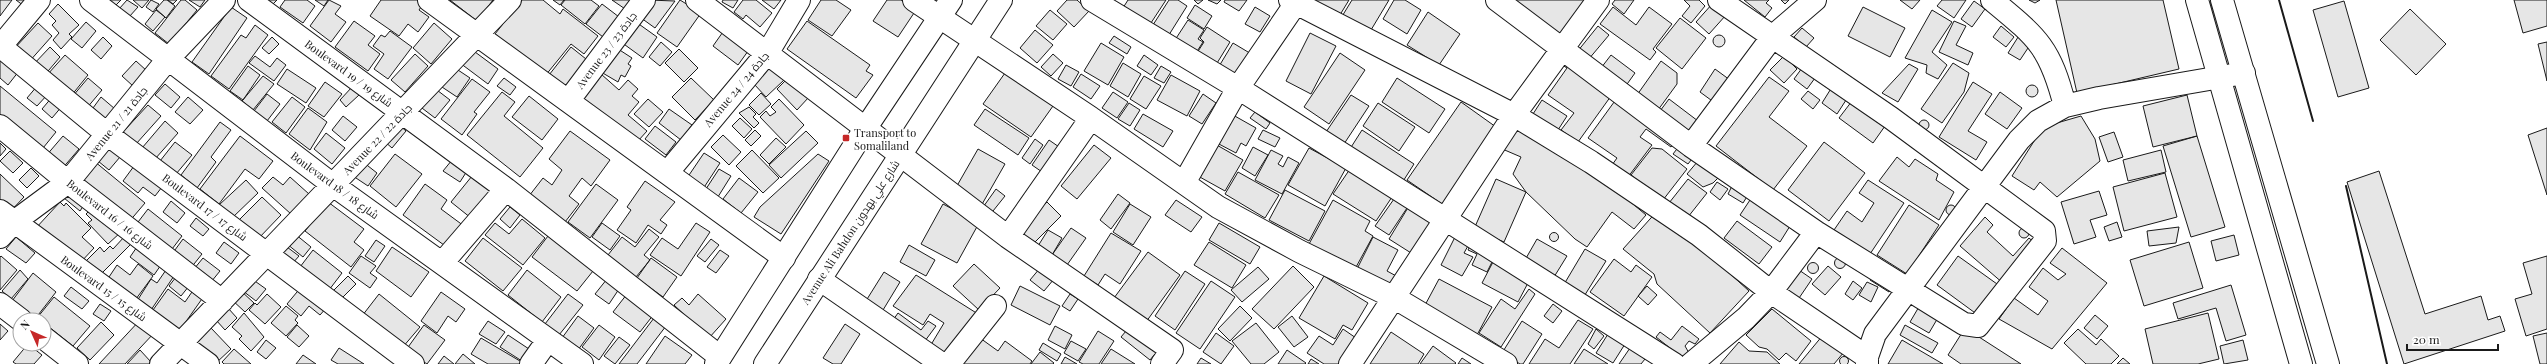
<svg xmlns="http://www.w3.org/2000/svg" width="2547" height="364" font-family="'Playfair Display',Cairo,serif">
	<rect width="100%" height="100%" fill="#fff"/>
	<!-- building -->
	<path fill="#e6e6e6" stroke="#1a1a1a" d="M0,0h12l-12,16z
		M16,0h13l-5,6z
		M106,0h15l-7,7z
		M127,0l11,7 -9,10 -10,-8z
		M133,0h16l-7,8z
		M151,0l8,4 -6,8 -7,-5z
		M164,0h3l8,6 -9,12 -10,-9z
		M168,0h9l-4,4z
		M181,0h4l12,10 -28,34 -14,-11z
		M189,0h16l-5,7z
		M265,0h12l-6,6z
		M285,0h22l8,6 -12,17 -23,-16z
		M315,0h13l-4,6z
		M329,0l12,6 -6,8 11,8 -15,20 -21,-16z
		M381,0h36l6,4 -4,6 10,7 -11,15 -10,-8 -9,12 -29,-20z
		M450,0h43l-16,21z
		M522,0h21l17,14 3,-5 35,27 -14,18 -13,-10 -26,32 -50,-42z
		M553,0h11l-4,5z
		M565,0h26l8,6 -14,18 -24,-19z
		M612,0h27l-8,13z
		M648,0l27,1 -20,27 -18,-13z
		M680,0l21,13 -24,34 -20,-14z
		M723,0h15l-5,8 -11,-6z
		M743,0h13l16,13 -12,14 -14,-12 -3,4 -9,-7z
		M762,0h19l-7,9z
		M821,0h15l15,10 -19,26 -24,-16z
		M887,0h14l15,10 -18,27 -25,-16z
		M1067,0h10l12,11 -15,16 -17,-16z
		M1128,0h38l-19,29 -26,-18z
		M1169,0h9l9,6 -20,32 -16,-10z
		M1194,0h9l-5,4z
		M1208,0h13l-4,4z
		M1225,0h22l-8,11 -15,-9z
		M1297,0h52l-14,23z
		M1352,0h37l-21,35 -27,-17z
		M1394,0h11l16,10 -14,24 -24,-15z
		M1506,0h81l-28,37z
		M1615,0h19l-10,14 -12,-10z
		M1684,0h15l6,6 -14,17 -9,-7 8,-10z
		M1744,0h25l-3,3 6,5 -7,9z
		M1781,0h8l-4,4z
		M1900,0h20l-8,9z
		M1942,0h24l-12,18 -17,-12z
		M2029,0h11l-5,3z
		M2056,0h107l16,69 -102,24z
		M2514,0h33v26l-24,7z
		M1974,1l11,8 -13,18 -11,-8z
		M2344,1l25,87 -31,9 -25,-87z
		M1713,3l13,12 -17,19 -13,-12z
		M58,4l21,21 -10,9 3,3 -11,12 -8,-9 6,-7 -7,-8 4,-4 -7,-7z
		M602,4l21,16 -16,20 -21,-16z
		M1195,5l17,11 -8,13 -17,-11z
		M231,7l16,11 -38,56 -17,-12z
		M1255,7l15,9 -10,16 -15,-8z
		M1613,7l23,18 13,-18 23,17 -19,25 3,3 -6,8 -50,-36z
		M1863,7l42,21 -15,29 -42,-21z
		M2410,9l36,35 -30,31 -36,-35z
		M156,10l9,7 -12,14 -8,-7z
		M1050,10l17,14 -14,16 -17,-14z
		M1932,10l20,12 -20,30 15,13 -9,14 -12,-6 1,-8 -22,-7z
		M1428,12l32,22 -21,31 -32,-20z
		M1680,18l26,20 -24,31 -26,-21z
		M1188,20l16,10 -6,9 5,3 -9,14 -21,-13z
		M354,21l21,15 -7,9 12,9 -12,17 -33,-24z
		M807,21l63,44 -4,6 7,4 -17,23 -69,-49z
		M1954,21l12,5 -10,19 17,8 -5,12 -29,-13z
		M86,22l10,9 -14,17 -11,-9z
		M636,22l21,15 -14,21 -22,-16z
		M38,23l14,13 -24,27 -15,-13z
		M434,23l18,16 -21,25 -18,-16z
		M255,25l13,10 -39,54 -18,-13 30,-41 5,3z
		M1598,26l11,9 -21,25 -11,-8z
		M2001,26l13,11 -8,10 -13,-10z
		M1207,27l23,15 -16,26 -19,-12 9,-14 -4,-4z
		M1802,28l12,10 -8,9 -12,-10z
		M725,29l26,18 -13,18 -25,-19z
		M1035,30l18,15 -16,18 -17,-15z
		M390,31l22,16 -24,32 -14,-10 10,-15 -11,-8 8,-11 4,2z
		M1310,33l26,13 -25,48 -25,-13z
		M2020,34l12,8 -12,18 -12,-7z
		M1713 41a6 6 0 1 1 12 0a6 6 0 1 1-12 0Z
		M1114,36l17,11 -4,7 -18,-11z
		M103,37l9,9 -11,13 -10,-9z
		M272,37l7,7 -10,10 -7,-6z
		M661,42l11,10 -12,14 -11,-9z
		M2547,42v39l-9,-37z
		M1101,43l23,14 -16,28 -24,-14z
		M1233,43l20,12 -16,25 -19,-12z
		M50,47l10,10 -17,20 -11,-11z
		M571,47l20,16 -22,28 -20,-16z
		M615,47l17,11 -4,6 3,2 -6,11 -4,-2 -3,7 -17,-10z
		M471,49l27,20 -10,15 -28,-21z
		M679,49l19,19 -14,14 -19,-19z
		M1340,53l25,17 -36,54 -25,-17z
		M1566,53l50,36 -38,53 -17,-12 13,-17 -26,-18 19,-27 -8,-5z
		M415,54l13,12 -23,26 -14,-12z
		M1053,54l10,9 -12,13 -10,-9z
		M65,55l23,20 -17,21 -24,-21z
		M1144,55l14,10 -7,10 -14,-9z
		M1611,55l24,18 -10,14 -24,-19z
		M255,56l15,11 7,-9 9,7 -12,16 -25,-18z
		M1784,56l13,13 -13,14 -14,-13z
		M2,58l17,13 -11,14 -8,-7v-17z
		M136,61l11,10 -14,15 -11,-10z
		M1661,61l16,12v11l-19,26 -21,-15z
		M1123,63l18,11 -13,23 -18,-11z
		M1953,63l16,10 -5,19 -22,31 -21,-14z
		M1909,64l9,5 -20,33 -16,-9z
		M1066,65l13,7 -8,14 -13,-7z
		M248,66l12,9 -17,25 -13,-9z
		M452,66l18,12 -13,19 -18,-12z
		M1161,66l10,6 -7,11 -10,-5z
		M771,67l13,13 -18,17 -12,-13z
		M1802,68l13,10 -8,11 -13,-10z
		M287,69l29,19 -10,15 -29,-19z
		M1715,69l15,11 -15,23 -15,-11z
		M1005,73l48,33 -22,31 -48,-33z
		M601,74l18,16 9,-10 10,9 -6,7 7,6 -11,13 19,16 -9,10 -22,-14 -35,-31z
		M1081,74l19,12 -9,13 -18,-12z
		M1171,75l29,16 -13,25 -30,-16z
		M263,76l11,8 -21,26 -11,-9z
		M1144,76l17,10 -15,23 -16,-10z
		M789,77l20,20 -12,13 -20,-21z
		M1769,77l20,14 -20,26 38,29 -34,44 -57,-44z
		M88,78l14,12 -16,19 -14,-12z
		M504,78l12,9 -6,8 -13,-9z
		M691,78l23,22 -19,20 -23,-23z
		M1397,78l48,31 -16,24 -47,-31z
		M472,79l18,13 -16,20 3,2 -15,21 -21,-16z
		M325,82l17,12 -18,23 -16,-11z
		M1973,82l19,12 -24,37 19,11 -11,18 -37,-23z
		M165,84l15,13 -9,11 -16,-13z
		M38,85l10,9 -11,12 -10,-8z
		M2026 91a6 6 0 1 1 12 0a6 6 0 1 1-12 0Z
		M0,86l56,46 -17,21 -39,-31z
		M352,87l7,8 -13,12 -6,-7z
		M433,87l17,13 -15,18 -17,-13z
		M1832,87l16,10 -11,17 -15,-11z
		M1808,91l12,9 -7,9 -12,-10z
		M502,92l13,10 -11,14 39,32 -23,29 -53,-42z
		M1113,92l15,10 -11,16 -15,-10z
		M2000,92l22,16 -15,21 -22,-15z
		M761,93l10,11 -12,11 -10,-10z
		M267,94l13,10 -13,17 -13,-10z
		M1203,94l13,9 -14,21 -13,-8z
		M1351,95l18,11 -27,41 -18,-12z
		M2187,95l10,41 -44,11 -10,-41z
		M53,96l10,9 -11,13 -10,-9z
		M529,96l29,23 -16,21 -30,-23z
		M101,97l14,12 -8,11 -14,-12z
		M188,97l15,13 -13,14 -15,-12z
		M292,97l13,10 -19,26 -14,-11z
		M1617,98l59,42 -5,7 -25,-18 -6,8 12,8 -24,32 -16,-12 5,-7 -29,-20z
		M648,99l15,13 -14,15 -15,-13z
		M779,99l25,26 -18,19 -26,-27 6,-6 4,5 6,-4 -5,-5z
		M1669,99l29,22 -12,16 -29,-22z
		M1542,100l25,16 -9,14 -25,-16z
		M1852,101l33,25 -12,17 -34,-25z
		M1461,102l35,25 -54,77 -35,-24z
		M1129,103l11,7 -10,16 -12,-7z
		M1378,103l37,24 -16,24 -36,-25z
		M148,105l13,11 -25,28 -13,-12z
		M749,107l7,7 -3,3 6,6 -5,5 -15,-15z
		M308,108l19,14 -17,28 -21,-16z
		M669,109l23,16 -11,15 -22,-17z
		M985,109l44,29 -11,17 -44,-30z
		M1255,112l15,11 -4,6 -16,-11z
		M1143,114l30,17 -10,16 -29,-18z
		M1233,115l23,13 -10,18 -5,-3 -5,10 -19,-10z
		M343,116l14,11 -12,14 -13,-11z
		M2081,116l14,23 5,22 -43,36 -17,-15 -6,8 -22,-14 31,-49z
		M740,118l12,11 -8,9 -12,-12z
		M1919 125a5 5 0 1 1 10 0a5 5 0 1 1-10 0Z
		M165,121l13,12 -23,26 -13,-11z
		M220,122l11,8 -20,27 5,5 -19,26 -16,-13z
		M398,124l8,7 -14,17 -8,-7z
		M1514,124l94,59 38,32 -12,14 -22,-17 -25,35 -12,-8 -49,-47 -13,-18 8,-17 -21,-9z
		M655,126l21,16 -10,13 -21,-16z
		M2547,128v67l-19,-60z
		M755,130l6,6 -10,10 -6,-6z
		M1263,130l17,8 -5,9 -17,-8z
		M1362,130l52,34 -14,22 -52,-34z
		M570,131l40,29 -19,26 -9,-8 -13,18 10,8 -14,18 -36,-26 14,-18 9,7 10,-15 -13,-11z
		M806,131l12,12 -37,35 -12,-13z
		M2114,132l9,25 -15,5 -9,-25z
		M326,133l19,15 -13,16 -18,-15z
		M723,135l18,17 -12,13 -18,-18z
		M63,136l16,13 -18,21 -16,-13z
		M240,136l33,25 -14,18 -14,-10 -26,35 -19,-15z
		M2197,136l28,91 -34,10 -28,-91z
		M776,138l10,9 -17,17 -9,-9z
		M1035,139l8,6 -13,19 -8,-6z
		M1049,140l13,9 -17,25 -13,-9z
		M175,142l17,13 -16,19 -16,-13z
		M1824,142l41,31 -36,48 -41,-31z
		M0,143l6,6 -6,7z
		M1215,144l28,16 -18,31 -27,-15z
		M1094,145l17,13 -34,41 -16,-13z
		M1680,145l15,10 -7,9 -15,-10z
		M109,147l11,10 -11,13 -11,-9z
		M1253,147l15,8 -13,21 -13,-8z
		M1309,148l37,20 -21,38 -37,-21z
		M1652,148l10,1 25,20 -24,31 -32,-25z
		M978,149l27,15 -24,42 -27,-15z
		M752,150l27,28 -16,15 -27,-27z
		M1271,150l12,6 -5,8 5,3 5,-10 11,6 -17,31 -27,-14z
		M2161,150l5,22 -38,9 -5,-21z
		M10,151l13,12 -10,10 -13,-12z
		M704,153l16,10 -19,29 -16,-11z
		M395,154l27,20 -26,33 -26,-21z
		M818,154l11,7 -48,73 -27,-17 6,-10z
		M1897,157l12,10 6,-8 23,15 -2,6 18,12 -15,28 -60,-39z
		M452,160l15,11 -7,11 -17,-11z
		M94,161l51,42 -17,20 -50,-42z
		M1698,161l20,17 -5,5 -10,4 -16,-13z
		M137,162l25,25 -7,9 -12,-9 -5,6 -15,-12z
		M363,162l14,11 -9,13 -15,-10z
		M1352,166l42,28 -18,27 -43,-27z
		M31,168l8,8 -12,12 -8,-8z
		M719,169l12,7 -15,24 -12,-8z
		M2379,171l46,143 56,-18 7,24 12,-4 5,15 -101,33 -57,-182z
		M1238,172l41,23 -14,23 -40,-24z
		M2165,173l12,44 -53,14 -11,-44z
		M0,174l24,23 -18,19 -6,-7z
		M472,176l20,16 -21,26 -20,-16z
		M273,177l10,8 7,-8 19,17 -18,20 -29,-26z
		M739,178l19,14 -17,21 -18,-14z
		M1496,179l30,13 -22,50 -30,-13z
		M1688,179l19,14 -19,24 -19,-14z
		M246,180l12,13 -26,25 -13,-13z
		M1868,180l36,23 -34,51 -36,-24 13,-19 15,11 12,-19 -15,-10z
		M645,181l30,21 -15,18 7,5 -6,9 -13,-9 -12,18 -19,-13 14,-20 -4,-3z
		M1717,182l11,7 -8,11 -10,-8z
		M425,184l22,16 -6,9 23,17 -16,22 -45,-33z
		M596,184l22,16 -28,38 -22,-16z
		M1732,186l16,9 -5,8 -15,-9z
		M72,188l12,17 -4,6 -16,-13z
		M996,189l9,7 -16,20 -8,-6z
		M1285,190l40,21 -16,30 -40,-21z
		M2099,191l8,24 -17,5 6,17 -22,7 -13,-42z
		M1118,194l12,9 -19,26 -11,-9z
		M262,197l19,18 -24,25 -19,-19z
		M1394,199l13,9 -18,27 -14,-9z
		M1176,200l26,17 -11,15 -26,-17z
		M1333,200l37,21 -5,10 8,5 -18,33 -46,-25z
		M1750,200l40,26 -10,16 -40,-27z
		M171,201l14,12 -8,10 -14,-11z
		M60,202l4,4 2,-3 25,25 -9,9 12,11 -15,16 -44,-35z
		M328,202l36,27 -10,13 10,8 -13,17 -46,-36z
		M1047,202l14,14 -28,28 -14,-14z
		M943,204l36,19 -22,40 -36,-19z
		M1130,204l21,13 -18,28 -20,-13z
		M1946 210a5 5 0 1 1 10 0a5 5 0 1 1-10 0Z
		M95,205l26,27 -13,12 -20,-21 4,-3 -6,-6z
		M1909,205l30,20 -32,49 -30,-19z
		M1409,206l31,19 -21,33 -30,-19z
		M510,207l10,8 -10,13 -10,-9z
		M148,209l34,27 -13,17 -34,-27z
		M1659,209l90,82 -39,42 -53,-49 -3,-10 -31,-25z
		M1985,217l8,8 -6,7 26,24 16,-18 8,7 -33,39 -44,-38z
		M196,218l13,11 -6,7 -13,-10z
		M522,219l23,19 -22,27 -38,-30 10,-12 14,11z
		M1737,221l35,26 -13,17 -35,-26z
		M2117,222l5,15 -13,4 -5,-14z
		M602,223l18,13 -10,14 -18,-13z
		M696,223l14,9 -29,44 -31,-21 12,-17 16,11z
		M1219,223l41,24 -10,17 -41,-24z
		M2179,227l-3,16 -27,3 -2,-15z
		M1071,228l15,10 -19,27 -15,-10z
		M2019 233a5 5 0 1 1 10 0a5 5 0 1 1-10 0Z
		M649,229l10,8 -15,18 6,5 -14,17 -28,-22 14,-18 13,10z
		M1048,230l14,8 -10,17 -14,-9z
		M1549.5 237a4.5 4.5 0 1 1 9 0a4.5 4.5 0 1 1-9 0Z
		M1111,233l30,18 -21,33 -15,-10 -7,11 -14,-9z
		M295,234l16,13 -8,10 -16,-13z
		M2234,235l5,20 -23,6 -5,-20z
		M125,236l7,7 -36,36 -14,-14 18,-18 4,5 6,-6 3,3z
		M548,236l45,35 -16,20 -45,-34z
		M16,237l19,16 -9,10 -20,-14z
		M1373,237l25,13 -11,21 13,7 -6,10 -37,-19z
		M1455,237l14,7 -5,9 9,4 -11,19 -21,-11z
		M483,238l39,30 -19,23 -38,-30z
		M183,239l19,15 -12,15 -18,-15z
		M711,239l8,6 -14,17 -8,-6z
		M1537,239l30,17 -13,21 -29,-17z
		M376,240l9,6 -11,16 -9,-6z
		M224,242l15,11 -8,11 -15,-11z
		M1209,242l37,23 -14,23 -38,-23z
		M2189,242l14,46 -59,18 -14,-46z
		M139,244l24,18 -9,13 -24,-18z
		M283,244l16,12 -7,8 -15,-12z
		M909,245l26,15 -9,16 -26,-14z
		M1470,246l24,12 -7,14 -15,-7 5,-11 -9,-4z
		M392,247l37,25 -18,25 -35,-26z
		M2062,248l45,35 -55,66 -53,-30 15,-21 24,17 10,-14 -19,-14 14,-19 15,12 8,-6 -16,-11z
		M1585,249l21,12 -23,37 -20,-12z
		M313,250l29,23 -13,17 -29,-23z
		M720,250l9,6 -13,17 -9,-6z
		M1148,252l32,23 -34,47 -32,-24z
		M1,256l16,14 -17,20v-33z
		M361,256l15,10 -6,7 7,5 -7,10 -21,-15z
		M1958,256l46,33 -22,29 -45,-33z
		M2547,256v73l-21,7 -11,-37 17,-5 -9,-31z
		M1834.5 263a5.5 5.5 0 1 1 11 0a5.5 5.5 0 1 1-11 0Z
		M203,258l17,13 -9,11 -17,-13z
		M651,258l26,19 -14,20 -26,-19z
		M1614,259l17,13 5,-7 16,12 -28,39 -34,-24z
		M1493,262l36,19 -11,21 -36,-19z
		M1807.5 268a5.5 5.5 0 1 1 11 0a5.5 5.5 0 1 1-11 0Z
		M138,264l15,12 -20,27 -28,-20 12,-18 13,10z
		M974,264l26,24 -21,22 -26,-24z
		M1293,266l21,21 -40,42 -22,-20z
		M1828,266l13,11 -16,18 -13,-11z
		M1258,267l11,12 -27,23 -11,-12z
		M1040,268l14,11 -10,12 -14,-11z
		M20,270l8,9 -17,20 -9,-8z
		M166,270l8,6 -23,34 -14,-9 14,-22 6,4z
		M527,270l34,27 -19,25 -34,-27z
		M1799,270l13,9 -17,25 -13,-10z
		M1185,271l20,13 -30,46 -20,-14z
		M884,272l16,10 -20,33 -16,-11z
		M33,273l23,19 -21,27 -23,-18z
		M1875,274l18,12 -4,6 -19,-12z
		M916,275l62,39 -30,47 -19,-13 15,-25 -14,-9 -7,11 -30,-19z
		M348,276l8,8 -16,16 -8,-8z
		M1324,276l44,27 -16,27 -9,-5 -8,14 -36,-21z
		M176,277l13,9 -8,10 -12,-10z
		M252,279l14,10 -10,12 -13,-10z
		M607,279l12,10 -10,15 -14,-10z
		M1439,279l53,28 -15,28 -53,-28z
		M1211,281l24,16 -35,52 -24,-16z
		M1853,281l9,7 -9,12 -8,-6z
		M1867,282l11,5 -7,15 -12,-7z
		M2231,285l15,50 -20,6 -10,-33 -38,11 -5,-16z
		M302,286l25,21 -7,8 -11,-9 -8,10 -14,-12z
		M1020,286l40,20 -10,19 -39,-20z
		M1647,286l10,9 -9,10 -10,-9z
		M71,287l18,14 -7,8 -18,-13z
		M168,289l17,13 9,-13 10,7 -24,34 -27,-20z
		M1529,289l6,5 -34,53 -22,-14 22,-34 14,10z
		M240,290l14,13 -9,9 -14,-13z
		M441,292l24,17 -9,13 -8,-6 -11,17 -16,-12z
		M267,294l14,13 -16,17 -16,-14 6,-7 2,2z
		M379,294l41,33 -18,21 -40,-32z
		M568,294l15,11 -24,30 -14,-11z
		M627,294l27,20 -14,18 -27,-20z
		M698,294l28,25 -17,19 -35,-33 8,-7 7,7z
		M1070,294l8,5 -8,12 -8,-5z
		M54,297l36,29 -17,20 -29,-23v-3l-7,-2z
		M100,304l11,7 -7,10 -11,-7z
		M1553,304l9,7 -9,12 -9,-7z
		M1920,305l19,11 -10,17 -19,-11z
		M286,306l12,10 -3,4 3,3 -12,13 -15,-13z
		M1240,306l12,12 -22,23 -12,-12z
		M228,308l9,10 -12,12 -9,-10z
		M1772,309l39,32 -15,20 -10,-8 -7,7 -12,-11 -8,-2 -13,-12z
		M244,313l20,24 -13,14 -12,-12 3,-3 -10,-9z
		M898,313l23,17 7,-9 8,5 -14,19 -31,-22z
		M2208,313l11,46 -21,5h-45l-8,-35z
		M2095,315l13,11 -11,13 -13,-11z
		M578,316l16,12 -16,22 -16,-12z
		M1292,316l16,21 -14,10 -16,-20z
		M654,318l12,8 -29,38h-18z
		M141,319l14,13 -30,32h-26z
		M1578,320l15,9 -23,35h-41l16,-25 14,9z
		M488,321l17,11 -9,12 -17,-10z
		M1522,321l20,13 -19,30h-3l-18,-11z
		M101,322l13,13 -24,25 -13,-12z
		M1256,323l23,29 -15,12h-13l-19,-23z
		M0,324l8,7 -8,9z
		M845,324l15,10 -19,30h-8l-10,-6z
		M297,325l12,11 -10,11 -12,-10z
		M424,325l21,15 -18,24 -21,-14z
		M599,325l16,12 -16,23 -17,-13z
		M1131,325l28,24 -9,11 -29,-23z
		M1905,325l33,18 -6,10 -32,-18z
		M1055,326l17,9 -7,14 -17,-9z
		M1682,326l17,13 -4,5 -6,-3 -4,5 4,7 -5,6 -28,-22 4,-5 11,8z
		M211,328l20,21 -15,14 -19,-21z
		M1965,328l56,36h-60l-13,-9z
		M1343,329l13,9 -17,26h-15l-17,-11 12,-17 14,9z
		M1596,329l8,7 -10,13 -6,-5z
		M2078,329l18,16 5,-6 18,17 -8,8h-25l-22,-21z
		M1098,331l16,10 -15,23h-16l-4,-2z
		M1391,332l33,22 -6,10h-48z
		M1216,333l18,13 -13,18 -18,-12z
		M2547,333v31h-7l-7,-28z
		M1608,334l17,10 -12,19 -17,-10z
		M508,335l24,16 -7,12 -25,-16z
		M1823,335l21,17 -10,12h-35z
		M665,336l27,19 -7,9h-39z
		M619,337l11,8 -15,19 -11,-8z
		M481,338l44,26h-37l-17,-10z
		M980,338l18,13 7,-10 27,20 -2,3h-69z
		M266,340l10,8 -10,11 -9,-7z
		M1902,340l41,24h-55z
		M2243,340l5,20 -24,4 -4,-18z
		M1071,341l15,8 -8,12 -14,-8z
		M1739,342l10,9 18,1 13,12h-60z
		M1043,343l18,11 -4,7 -18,-11z
		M28,344l14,11 -8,9h-18l-3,-2z
		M1433,346l23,17 -1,1h-35z
		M339,348l25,16h-26l-7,-4z
		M1630,348l15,11 -4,5h-22z
		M234,349l17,15h-27l-2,-2z
		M1111,349l24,15h-34z
		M1584,349l24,15h-34z
		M140,350l11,12 -2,2h-22z
		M1287,350l19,13 -1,1h-27z
		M1040,352l14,11 -1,1h-22z
		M463,354l12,10h-20z
		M303,355l13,9h-20z
		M444,356l10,8h-16z
		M1839.5 361a4.5 4.5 0 1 1 9 0a4.5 4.5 0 1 1-9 0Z
		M1065,357l12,7h-16z
		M1201,358l10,6h-14z
		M1462,358l9,6h-13z
		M2123,358l7,6h-13z
		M1311,359l8,5h-11z"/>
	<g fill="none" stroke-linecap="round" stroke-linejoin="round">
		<defs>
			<path id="minor" d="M91,0l242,185 249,179
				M249,0l257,189 214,168
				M429,0l355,258
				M697,0l311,237 164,113 -10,14
				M914,0l177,118 127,89 81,44 96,47 111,66
				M1092,0l146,88 436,276
				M1290,0l224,115 77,47 108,73 72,57 96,65
				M1497,0l194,146 125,86 148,92 14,2 67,-85 -1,-10 -153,-113 -172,-118
				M1992,0c46,38 58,47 73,106
				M0,46l107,88 306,230
				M0,47l39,-47
				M569,100l75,-100
				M0,126l68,56 154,119
				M1691,146l82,-110 42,-36
				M667,173l101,-121 31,-52
				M1184,183l54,-95 58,-85
				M0,211l208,153
				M0,237l14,-15 54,-40 100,-123 56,-59
				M1008,237l83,-119
				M443,262l63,-73
				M819,279l123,85
				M0,304l21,16
				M44,338l33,26
				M161,364l349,-364
				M531,364l17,-24
				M949,364l46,-58
				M1350,364l164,-249 84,-115
				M1691,364l55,-46 25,-26 45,-60
				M1867,364v-7l8,-23 144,-194 19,-19 27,-15 34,-8 145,-25"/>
			<path id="major" d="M2197,0l104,364
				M2222,0l106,364
				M716,364l149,-235 86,-129
				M765,364l236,-364"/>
		</defs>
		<!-- minor casing -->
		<use href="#minor" stroke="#1a1a1a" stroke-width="24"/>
		<!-- major casing -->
		<use href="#major" stroke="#1a1a1a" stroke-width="24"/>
		<!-- minor -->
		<use href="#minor" stroke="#fff" stroke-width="22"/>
		<!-- major -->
		<use href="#major" stroke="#fff" stroke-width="22"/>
		<!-- wall -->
		<path stroke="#1a1a1a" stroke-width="2" d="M2279,0l34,121
			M2346,186l41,178"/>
	</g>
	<!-- markers -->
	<rect fill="#c62828" stroke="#fff" stroke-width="1.5" x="842" y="134" width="8" height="8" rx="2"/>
	<g text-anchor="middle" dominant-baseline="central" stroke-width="3" stroke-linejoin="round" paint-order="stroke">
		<!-- street labels -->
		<g font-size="11" fill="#1a1a1a" stroke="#fff">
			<text transform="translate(606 50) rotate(-53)">Avenue 23 / جادة 23</text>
			<text transform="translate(349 73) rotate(36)">Boulevard 19 / شارع 19</text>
			<text transform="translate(736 89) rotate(-50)">Avenue 24 / جادة 24</text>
			<text transform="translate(116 123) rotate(-51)">Avenue 21 / جادة 21</text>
			<text transform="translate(377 139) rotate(-46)">Avenue 22 / جادة 22</text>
			<text transform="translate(335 185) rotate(36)">Boulevard 18 / شارع 18</text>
			<text transform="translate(205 207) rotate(37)">Boulevard 17 / شارع 17</text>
			<text transform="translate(110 214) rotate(38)">Boulevard 16 / شارع 16</text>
			<text transform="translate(850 232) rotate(-57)">Avenue Ali Bahdon شارع علي بهدون</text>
			<text transform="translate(104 288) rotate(36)">Boulevard 15 / شارع 15</text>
		</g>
		<!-- poi labels -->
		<g font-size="11" fill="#1a1a1a" stroke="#fff" text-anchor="start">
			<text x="854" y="132">Transport to<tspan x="854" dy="13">Somaliland</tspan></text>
		</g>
	</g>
	<!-- north arrow -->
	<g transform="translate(32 332) rotate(315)"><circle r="19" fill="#ffffff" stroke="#a3a3a3"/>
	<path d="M0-3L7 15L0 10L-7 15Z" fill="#c62828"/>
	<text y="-6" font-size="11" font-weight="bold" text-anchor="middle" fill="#1a1a1a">N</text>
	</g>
	<!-- scale -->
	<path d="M2407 344v6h91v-6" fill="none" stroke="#1a1a1a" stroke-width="2"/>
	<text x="2413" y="344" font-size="12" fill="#1a1a1a" stroke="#ffffff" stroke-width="3" paint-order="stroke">20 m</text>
</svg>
